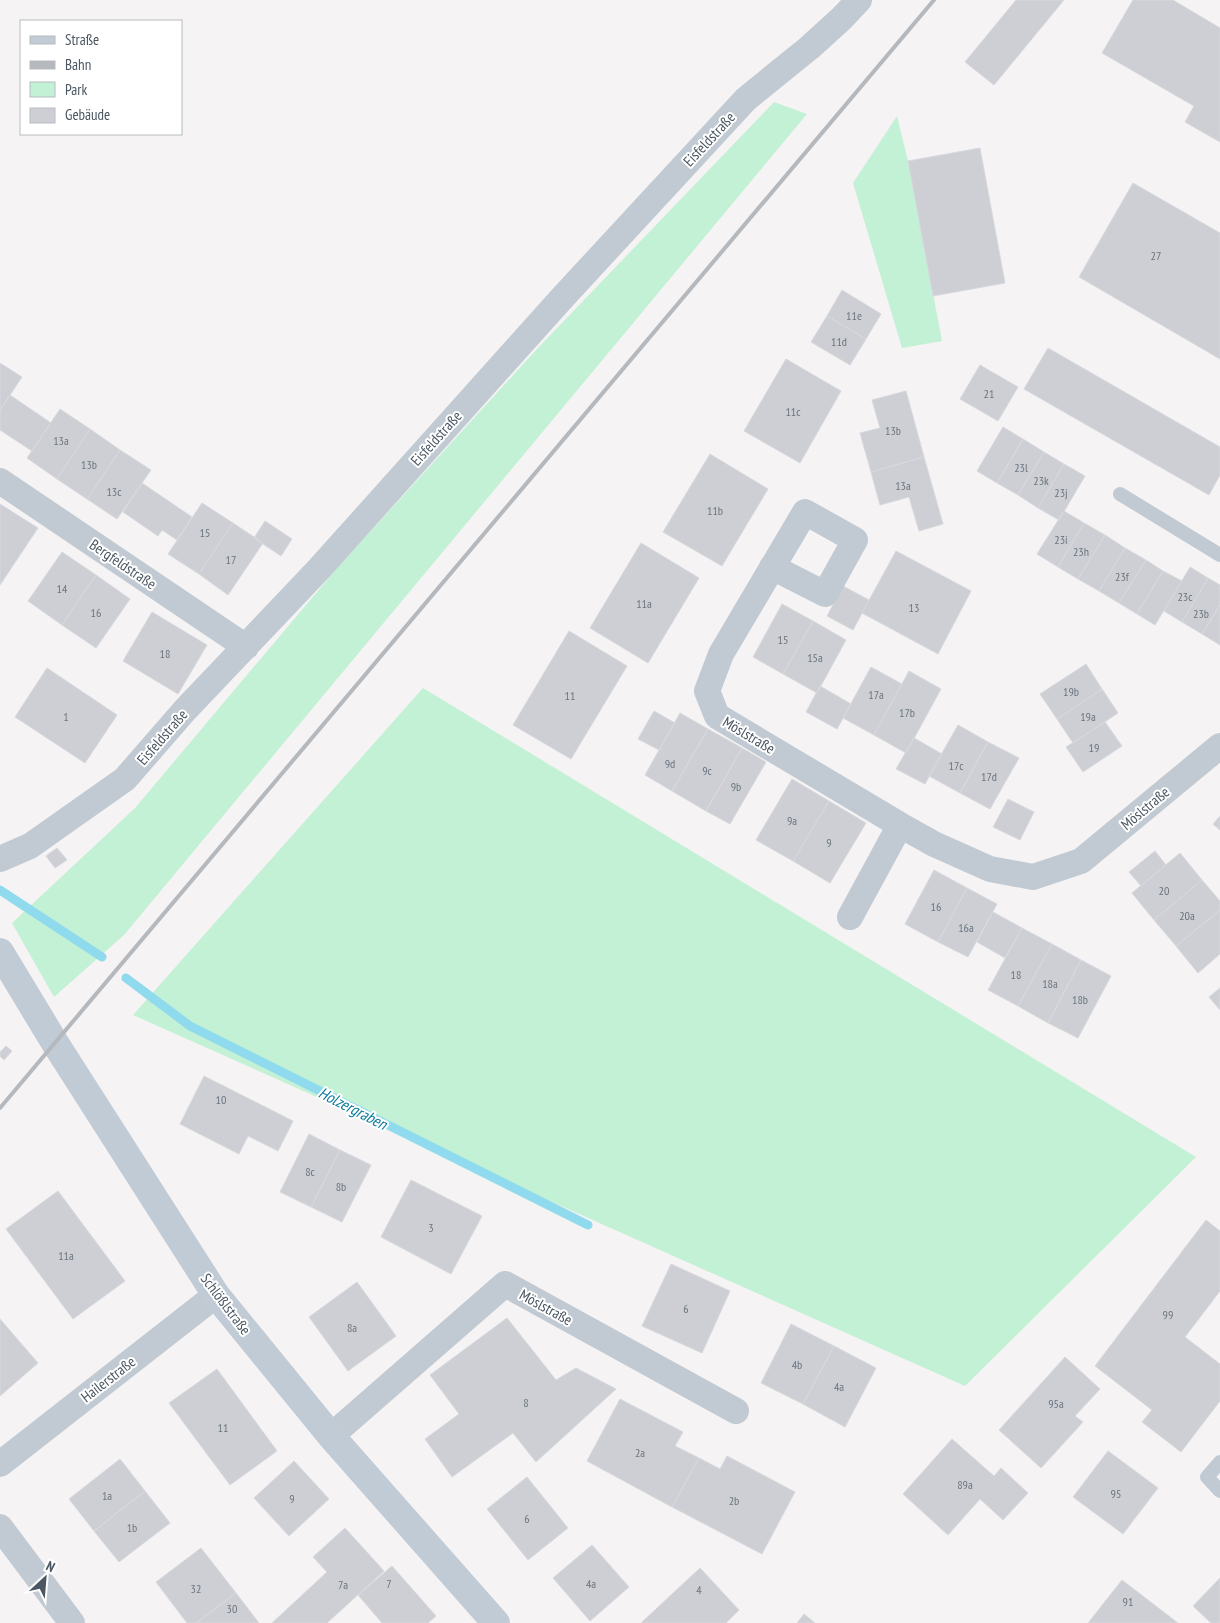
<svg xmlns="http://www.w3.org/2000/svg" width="1220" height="1623" font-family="'PT Sans Narrow',sans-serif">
	<rect width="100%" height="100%" fill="#f5f3f3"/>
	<!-- green -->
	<path fill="#c3f1d5" d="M774,102l33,12 -683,821 -70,62 -42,-74 123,-115 203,-241 199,-218z
		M897,116l11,45 34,180 -40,7 -49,-165z
		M423,688l773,469 -231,229 -832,-371z"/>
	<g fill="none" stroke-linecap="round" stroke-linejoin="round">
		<!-- stream -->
		<path stroke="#90daee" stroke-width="9" d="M0,890l102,67
			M126,978l64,48 398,199"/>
	</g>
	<!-- building -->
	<path fill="#cdcfd5" stroke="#d7d9de" d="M1016,0h48l-70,85 -29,-23z
		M1133,0h40l47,28v114l-35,-20 9,-16 -92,-53z
		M980,148l25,135 -72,13 -25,-135z
		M1133,183l87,50v126l-141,-82z
		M842,290l39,24 -15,25 -39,-23z
		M827,316l39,23 -16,26 -39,-23z
		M1048,348l172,99v28l-11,20 -185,-106z
		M786,359l55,32 -41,72 -56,-32z
		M0,363l22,14 -22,33z
		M980,365l38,22 -20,34 -38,-22z
		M906,391l18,66 -53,15 -11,-39 20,-5 -8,-28z
		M10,395l41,28 -19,28 -32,-21v-20z
		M60,409l30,20 -33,50 -30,-21z
		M1003,427l20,12 -26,44 -20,-12z
		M90,429l30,21 -33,49 -30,-20z
		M1023,439l21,13 -26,43 -21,-12z
		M120,450l31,20 -34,49 -30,-20z
		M1044,452l20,12 -26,44 -20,-13z
		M710,454l58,35 -46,77 -59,-34z
		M924,457l19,67 -24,7 -10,-34 -29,8 -9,-33z
		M1064,464l21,12 -26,44 -21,-12z
		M142,483l50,34 -15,23 -15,-10 -4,6 -35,-24z
		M202,503l31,20 -34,51 -31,-20z
		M0,504l38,24 -38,57z
		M1064,511l20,12 -26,44 -21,-13z
		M265,521l27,18 -11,17 -27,-18z
		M233,523l30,20 -35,52 -29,-21z
		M1084,523l21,12 -27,44 -20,-12z
		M1105,535l20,13 -26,43 -21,-12z
		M641,543l58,35 -51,85 -58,-35z
		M1125,548l21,12 -27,43 -20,-12z
		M896,551l75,40 -33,63 -76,-41z
		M62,552l34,23 -34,50 -34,-24z
		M1146,560l17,11 -26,43 -18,-11z
		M1190,567l18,11 -26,44 -18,-11z
		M1163,571l19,10 -27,44 -18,-11z
		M96,575l34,24 -34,49 -34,-23z
		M1208,578l12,7v20l-18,29 -20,-12z
		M843,586l26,14 -16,30 -26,-14z
		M782,604l31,17 -30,53 -30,-17z
		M1220,605v40l-18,-11z
		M152,612l55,33 -29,49 -55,-33z
		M813,621l33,19 -29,53 -34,-19z
		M569,631l58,35 -56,93 -58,-34z
		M1086,664l16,25 -45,30 -17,-25z
		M871,667l31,17 -28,51 -31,-17z
		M47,668l70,47 -32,48 -70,-46z
		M909,671l32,18 -35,64 -32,-18z
		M820,686l31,18 -14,25 -31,-17z
		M1102,689l16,24 -45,30 -16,-24z
		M654,711l21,12 -16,27 -21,-11z
		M680,713l28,16 -36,62 -27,-16z
		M1105,722l17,24 -39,26 -17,-25z
		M958,725l30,17 -28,51 -31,-17z
		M708,729l34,19 -36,63 -34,-20z
		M914,738l28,16 -17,30 -29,-15z
		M988,742l31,16 -29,51 -30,-16z
		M742,748l24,14 -36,62 -24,-13z
		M792,779l37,22 -36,60 -37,-21z
		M1008,799l26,13 -14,28 -27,-13z
		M829,801l37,22 -36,60 -37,-22z
		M1220,816v14l-7,-6z
		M57,848l10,12 -12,8 -9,-12z
		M1155,851l11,14 -25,21 -12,-14z
		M1180,853l22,27 -48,40 -22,-27z
		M934,870l33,18 -29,54 -33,-18z
		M1202,880l18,21v9l-44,36 -22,-26z
		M967,888l30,16 -29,53 -30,-15z
		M1220,910v44l-22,19 -22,-27z
		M993,912l29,16 -17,30 -28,-16z
		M1022,928l30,16 -34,62 -30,-16z
		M1052,944l29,16 -33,63 -30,-17z
		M1081,960l30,16 -33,62 -30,-15z
		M1220,988v22l-11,-13z
		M6,1046l6,5 -8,9 -4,-4v-4z
		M204,1076l89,45 -15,30 -30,-15 -9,18 -59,-30z
		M309,1134l31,16 -29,57 -31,-15z
		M340,1150l31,15 -29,57 -31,-15z
		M411,1180l71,36 -31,58 -70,-37z
		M58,1191l67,90 -52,38 -67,-90z
		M1206,1220l14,11v60l-35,46 35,27v37l-39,51 -39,-30 10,-12 -57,-44z
		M671,1264l59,27 -28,62 -60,-27z
		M357,1282l39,54 -48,35 -39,-54z
		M507,1318l49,62 20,-12 40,21 -80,73 -23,-29 -61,44 -27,-38 34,-25 -29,-39z
		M0,1319l38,44 -38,33z
		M791,1324l43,22 -31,58 -42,-21z
		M834,1346l42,22 -31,59 -42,-23z
		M1065,1357l35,32 -25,27 8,6 -42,46 -42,-38z
		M217,1369l60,82 -47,34 -61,-82z
		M620,1399l63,33 -8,14 24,12 -27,49 -85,-46z
		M952,1439l42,37 7,-8 27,25 -25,27 -23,-21 -32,36 -45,-41z
		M1108,1451l50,37 -35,46 -50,-37z
		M727,1456l68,36 -33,62 -90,-47 27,-49 21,11z
		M120,1459l25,32 -51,40 -25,-32z
		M294,1461l35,38 -40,37 -35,-38z
		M527,1477l41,51 -40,32 -41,-51z
		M145,1491l25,32 -51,39 -25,-31z
		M345,1528l39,43 -57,52h-55l55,-51 -14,-15z
		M592,1545l37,42 -39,34 -37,-43z
		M201,1548l35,45 -40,30h-9l-31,-41z
		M392,1566l44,50 -8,7h-46l-24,-28z
		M700,1568l39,42 -13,13h-85z
		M1220,1578v45h-9l-18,-17z
		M1122,1580l56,43h-90z
		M236,1593l23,30h-63z
		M804,1614l11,9h-18z"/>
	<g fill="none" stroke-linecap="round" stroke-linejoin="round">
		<!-- lane -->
		<path stroke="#c1cad2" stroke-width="14" d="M1120,494l100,61
			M1220,1462l-13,15 13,14"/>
		<!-- street -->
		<path stroke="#c1cad2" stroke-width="26" d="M0,481l246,166
			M772,567l53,27 30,-54 -50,-28 -84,142 -14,37 10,25 183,109
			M0,859l30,-13 95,-67 60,-69 134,-141 244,-272 183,-198 63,-51 32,-29 18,-19
			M850,917l50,-92 34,19 56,25 43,8 48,-16 139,-115
			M331,1436l174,-152 231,127
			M0,1464l216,-169
			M0,1527l72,96"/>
		<!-- secondary -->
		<path stroke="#c1cbd6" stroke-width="28" d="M0,952l55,91 161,252 115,141 165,187"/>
		<!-- rail -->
		<path stroke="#b5b8bd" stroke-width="4" d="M0,1108l934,-1108"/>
	</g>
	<g text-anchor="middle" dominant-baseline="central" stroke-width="4" stroke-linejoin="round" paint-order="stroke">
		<!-- number labels -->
		<g font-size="12" fill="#6b747e">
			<text x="1156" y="255">27</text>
			<text x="854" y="315">11e</text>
			<text x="839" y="341">11d</text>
			<text x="989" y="393">21</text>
			<text x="793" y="411">11c</text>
			<text x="893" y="430">13b</text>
			<text x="61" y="440">13a</text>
			<text x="89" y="464">13b</text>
			<text x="1021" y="467">23l</text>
			<text x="1041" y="480">23k</text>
			<text x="903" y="485">13a</text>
			<text x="114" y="491">13c</text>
			<text x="1061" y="492">23j</text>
			<text x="715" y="510">11b</text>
			<text x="205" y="532">15</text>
			<text x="1061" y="539">23i</text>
			<text x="1081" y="551">23h</text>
			<text x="231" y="559">17</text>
			<text x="1122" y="576">23f</text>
			<text x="62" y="588">14</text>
			<text x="1185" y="596">23c</text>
			<text x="644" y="603">11a</text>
			<text x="914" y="607">13</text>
			<text x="96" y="612">16</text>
			<text x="1201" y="613">23b</text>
			<text x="783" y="639">15</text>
			<text x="165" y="653">18</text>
			<text x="815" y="657">15a</text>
			<text x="1071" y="691">19b</text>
			<text x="876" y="694">17a</text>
			<text x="570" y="695">11</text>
			<text x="907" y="712">17b</text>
			<text x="66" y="716">1</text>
			<text x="1088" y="716">19a</text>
			<text x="1094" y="747">19</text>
			<text x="670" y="763">9d</text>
			<text x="956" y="765">17c</text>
			<text x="707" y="770">9c</text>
			<text x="989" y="776">17d</text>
			<text x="736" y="786">9b</text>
			<text x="792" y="820">9a</text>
			<text x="829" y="842">9</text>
			<text x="1164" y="890">20</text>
			<text x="936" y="906">16</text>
			<text x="1187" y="915">20a</text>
			<text x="966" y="927">16a</text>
			<text x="1016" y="974">18</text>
			<text x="1050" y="983">18a</text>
			<text x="1080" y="999">18b</text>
			<text x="221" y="1099">10</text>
			<text x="310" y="1171">8c</text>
			<text x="341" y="1186">8b</text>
			<text x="431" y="1227">3</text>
			<text x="66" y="1255">11a</text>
			<text x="686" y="1308">6</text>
			<text x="1168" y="1314">99</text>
			<text x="352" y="1327">8a</text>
			<text x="797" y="1364">4b</text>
			<text x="839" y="1386">4a</text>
			<text x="526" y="1402">8</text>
			<text x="1056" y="1403">95a</text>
			<text x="223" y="1427">11</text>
			<text x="640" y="1452">2a</text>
			<text x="965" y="1484">89a</text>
			<text x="1116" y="1493">95</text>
			<text x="107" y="1495">1a</text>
			<text x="292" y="1498">9</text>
			<text x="734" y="1500">2b</text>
			<text x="527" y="1518">6</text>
			<text x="132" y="1527">1b</text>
			<text x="389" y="1583">7</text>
			<text x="591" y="1583">4a</text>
			<text x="343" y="1584">7a</text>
			<text x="196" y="1588">32</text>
			<text x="699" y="1589">4</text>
			<text x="1128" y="1601">91</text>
			<text x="232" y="1608">30</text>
		</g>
		<!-- street labels -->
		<g font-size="15" fill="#4a5661" stroke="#fff">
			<text transform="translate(709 139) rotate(-47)">Eisfeldstraße</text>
			<text transform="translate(436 438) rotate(-48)">Eisfeldstraße</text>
			<text transform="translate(123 564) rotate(34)">Bergfeldstraße</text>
			<text transform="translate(749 735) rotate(31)">Möslstraße</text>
			<text transform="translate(162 737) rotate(-49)">Eisfeldstraße</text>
			<text transform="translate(1145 808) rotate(-40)">Möslstraße</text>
			<text transform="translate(226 1304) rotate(53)">Schlößlstraße</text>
			<text transform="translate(546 1307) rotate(29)">Möslstraße</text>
			<text transform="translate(108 1379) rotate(-38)">Hailerstraße</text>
		</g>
		<!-- water labels -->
		<g font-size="16" font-style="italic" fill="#0c7c9b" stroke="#fff">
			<text transform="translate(353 1108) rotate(27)">Holzergraben</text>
		</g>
	</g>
	<!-- legend -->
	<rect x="20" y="20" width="162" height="115" fill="#ffffff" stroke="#b7bbc0"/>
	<rect x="30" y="36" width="25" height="8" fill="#c1cbd6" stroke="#b7bbc0"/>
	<text x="65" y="45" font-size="15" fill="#4a5661">Straße</text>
	<rect x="30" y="61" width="25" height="8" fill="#b5b8bd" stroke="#b7bbc0"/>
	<text x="65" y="70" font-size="15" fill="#4a5661">Bahn</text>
	<rect x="30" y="82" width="25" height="15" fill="#c3f1d5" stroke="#b7bbc0"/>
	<text x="65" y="95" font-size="15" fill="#4a5661">Park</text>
	<rect x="30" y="108" width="25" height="15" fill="#cdcfd5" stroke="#b7bbc0"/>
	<text x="65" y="120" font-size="15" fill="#4a5661">Gebäude</text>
	<!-- north arrow -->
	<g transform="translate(45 1578) rotate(26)" stroke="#ffffff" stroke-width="4" paint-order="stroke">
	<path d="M0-4L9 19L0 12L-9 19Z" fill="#4a5661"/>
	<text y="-8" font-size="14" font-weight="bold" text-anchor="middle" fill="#4a5661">N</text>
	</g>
</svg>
